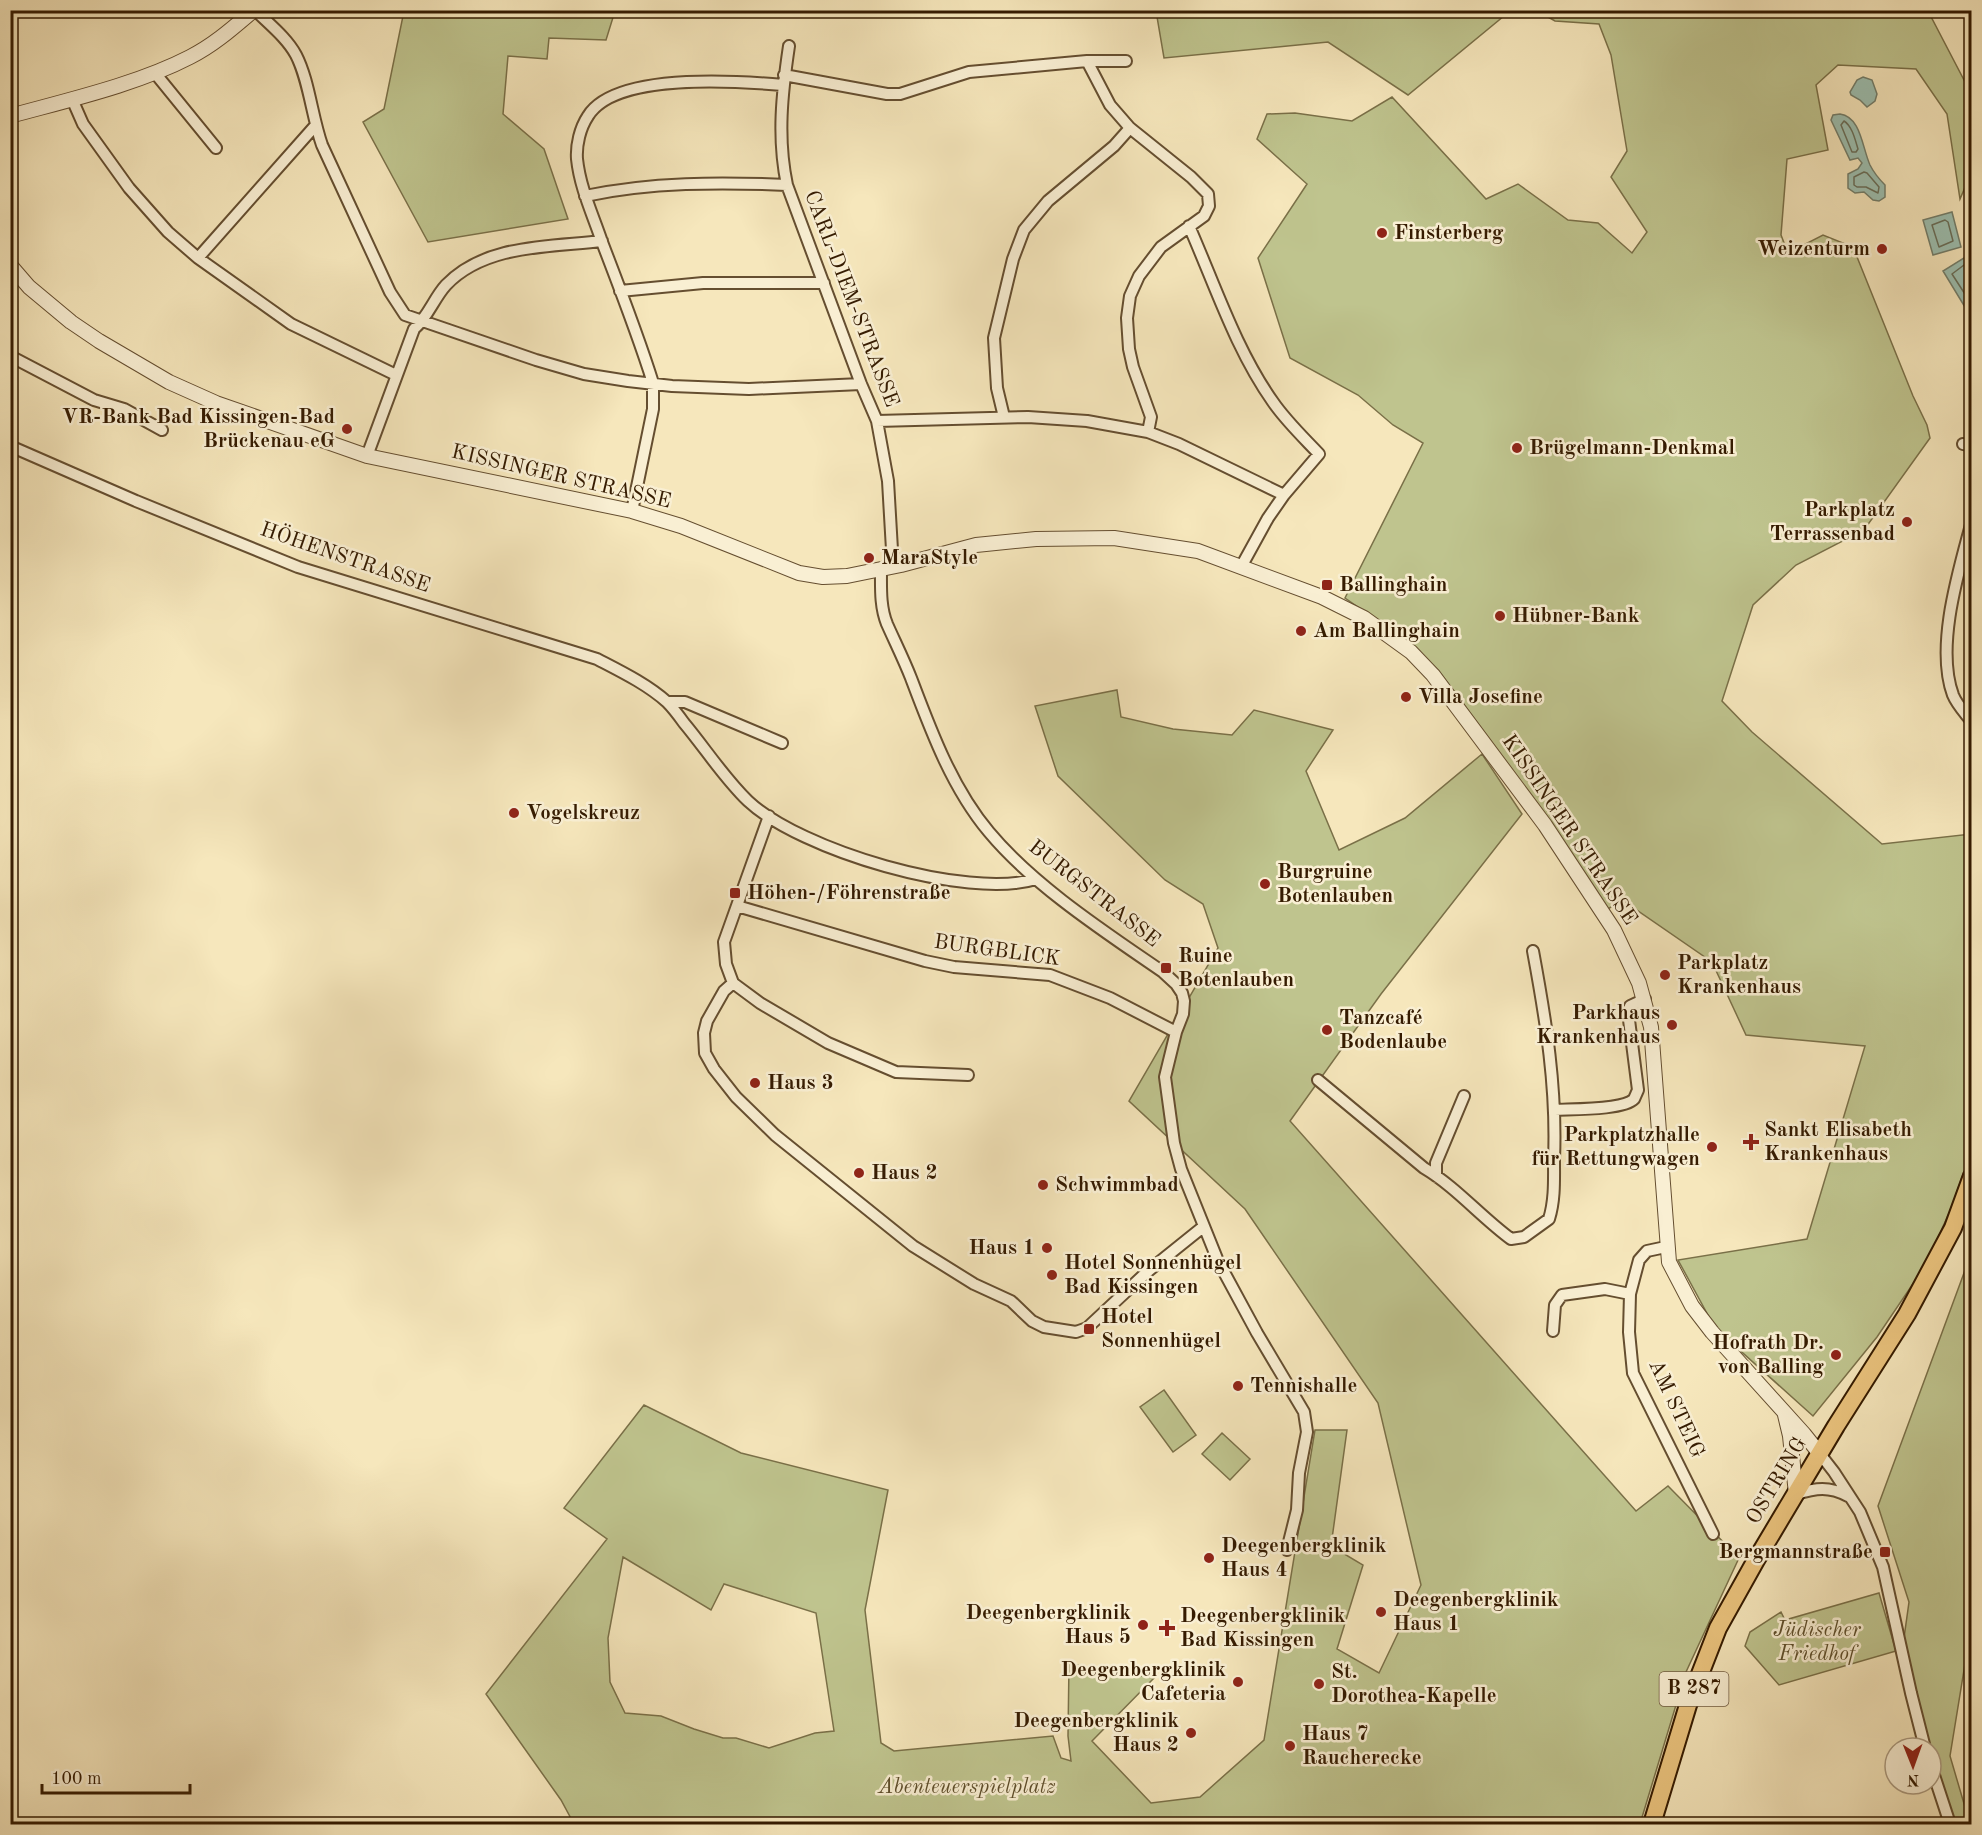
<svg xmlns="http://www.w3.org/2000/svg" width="1982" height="1835" font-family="'Old Standard TT',serif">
	<rect width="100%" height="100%" fill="#f6e7bc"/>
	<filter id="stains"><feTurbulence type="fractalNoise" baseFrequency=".00333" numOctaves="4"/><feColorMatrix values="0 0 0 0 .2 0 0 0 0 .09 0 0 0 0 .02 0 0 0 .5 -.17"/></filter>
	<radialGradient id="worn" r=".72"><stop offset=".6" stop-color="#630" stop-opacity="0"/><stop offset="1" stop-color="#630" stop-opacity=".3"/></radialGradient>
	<!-- green -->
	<path fill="#bfc48e" stroke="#7a7048" stroke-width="1.5" fill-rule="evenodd" d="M404,11h211l-9,29 -57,-2 -2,21 -39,-3 -5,58 41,35 24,70 -140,23 -65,-120 21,-13z
		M1156,11v-1l354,1 -102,84 -80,-53 -164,16z
		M1537,11h391l37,71 6,36 1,53 -12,28 -13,-85 -31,-45 -78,-4 -22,20 12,65 -41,9 -6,76 7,18 35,-18 30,12 60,149 14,29 3,13 -66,92 -68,35 -43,40 -31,96 30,31 130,112 89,-10v318l-21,59 -25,55 -48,71 -64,79 -98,-88 -37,-68 129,-21 58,-193 -119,-11 -34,-73 -90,-62 -14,9 -79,-116 -90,-122 -45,-39 -49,-34 78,-155 -30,-18 -35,-30 -68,-37 -32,-100 49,-74 -50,-45 10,-25 28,-1 57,8 40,-24 94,102 32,-15 50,36 30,3 34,30 15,-21 -36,-55 16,-26 -16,-96 -12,-31 -44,-3z
		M1117,690l4,27 52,12 59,6 22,-25 79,20 -27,41 33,79 66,-32 77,-64 40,60 -141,180 -91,127 346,390 32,-25 71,72 -53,114 -46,152h-1066l-13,-24 -75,-106 121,-155 -43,-31 80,-103 97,48 147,37 -23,120 16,133 13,8 159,-15 8,22 10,3 -3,-25 1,-72 85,14 -62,63 59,62 49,-6 64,-57 51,-310h32l-16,116 32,19 -26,84 42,24 42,-88 -43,-182 -133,-194 -116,-108 89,-153 -15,-44 -38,-24 -107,-104 -23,-70zM623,1557l88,53 13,-26 92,29 18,118 -19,2 -46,15 -33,-10h-13l-29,-9 -33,-13 -36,-3 -15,-31 -2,-44z
		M1971,1254v373l-21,129 20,68h-15l-27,-81 -24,-105 5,-36 -31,-96z
		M1164,1390l32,45 -23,17 -33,-45z
		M1222,1433l28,26 -20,21 -28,-26z
		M1879,1593l17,58 -117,34 -34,-39 5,-14 31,-20 4,8z"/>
	<!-- water -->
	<path fill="#9dc0b1" stroke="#737e6b" stroke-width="1.5" d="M1863,77l9,3 5,14 -2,7 -8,6 -7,-7 -9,-5 -1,-3 7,-12z
		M1840,114c21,3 22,33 30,51 4,8 8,13 15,20v12l-6,4 -6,-1 -9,-8 -9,1 -7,-5v-14l10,-5 4,-6 -4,-5 -8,2 -19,-40 2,-5z
		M1952,212l9,35 -28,8 -10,-35z
		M1967,256l4,8v53l-28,-46z"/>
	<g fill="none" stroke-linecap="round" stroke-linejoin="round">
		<!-- shore -->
		<path stroke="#696e59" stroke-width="1.5" d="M1844,121c8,5 11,18 14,28l-2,3h-4l-11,-27z
			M1864,172l3,1 12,14 -1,6 -12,-6h-9l-3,-2v-8z
			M1945,220l3,2 5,19 -14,6 -7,-22z
			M1972,266l-8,-1 -12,9 20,31"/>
		<defs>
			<path id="minor" d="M255,10c14,14 32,28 41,45 13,25 16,62 26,90l68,147 15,23 131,45 48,14 44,7 44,5 77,3 112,-5
				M789,46c-7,47 -12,92 -2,139l74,199 16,37 11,60 5,86
				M1087,61l23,44 20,23 61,49 17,17 1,12 -5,10 -43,31 -22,29 -9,20 -3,22 2,31 4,18 18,50 -3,15
				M155,73l61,75
				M784,75l103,19h13l69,-22 118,-11h39
				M72,99l11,25 46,64 39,44 30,26 93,66 105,51
				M585,196c66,-14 135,-14 202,-11
				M1189,226c26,59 47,124 84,176 13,19 30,35 46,52l-35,41 -16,23 -27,49
				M198,258l117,-132
				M620,291l83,-8h121
				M10,356l84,44 30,9 38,21
				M1004,417l-7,-29 -3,-50 19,-79 11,-29 24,-29 66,-55 16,-18
				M877,421l151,-4 59,4 61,11 31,12 105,51
				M1963,444l9,2
				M10,446l126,55 162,66 299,92c23,12 50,25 70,43 6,6 12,14 17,21 21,25 40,55 64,78 52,49 219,99 288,78
				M367,456l47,-127c14,-12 20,-31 32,-44 39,-41 104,-38 156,-44
				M632,511l21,-102v-26c-15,-48 -33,-94 -51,-141 -9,-27 -22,-54 -25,-83 -1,-14 3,-31 11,-43 27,-44 149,-35 195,-31
				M1972,521c-13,49 -37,125 -19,174 4,10 12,18 19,27
				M881,570c0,18 -1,37 6,54 8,18 17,36 24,54 20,53 41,110 78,154 45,54 116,100 174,140l13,12 6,9 2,8 -1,13 -7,18 -11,45 9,66 7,26 37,92 39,72 47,79 3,20 -8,41 -2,37 -10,40
				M667,702h18l97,41
				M769,816l-45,126 2,22 7,19 27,20 68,40 68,29 72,3
				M737,906l188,55 29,6 96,8 60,23 66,34
				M733,983l-9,8 -17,30 -3,12 1,20 9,16 22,28 39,38 138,111 61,38 37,17 21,20 12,6 32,5 11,-4 60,-56 56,-45
				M1318,1080l106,88c32,19 57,49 87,71l13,-2 25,-18c6,-19 5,-40 5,-59 3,-72 -8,-139 -21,-209
				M1555,1110c16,-1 69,0 79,-11 1,-2 3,-7 4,-9l-10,-78 2,-6 15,-7
				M1436,1176v-13l28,-67
				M1667,1249l-6,-1 -14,3 -8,9 -9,34 -1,38 4,41 80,161
				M1553,1331l2,-26 7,-10 43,-6 25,5
				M1820,1454l14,18 26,40 23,55 28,126 14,55
				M1796,1494c20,-6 33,-8 52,2
				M1931,1766l19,58"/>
			<path id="tertiary" d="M10,116c58,-16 128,-32 180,-59 24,-12 44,-30 64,-47
				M10,265l19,22 42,35 28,19 70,41 47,21 151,53 265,55 49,15 118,47 24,4 24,-1 54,-11 75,-20 60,-6 78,-1 84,13 124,46 42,21 47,34 22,23 112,150 69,105 25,53 12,44 18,235 23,44 20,26 92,102 16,20
				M1785,1415l5,21 6,58"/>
			<path id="primary" d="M1652,1824l36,-119 30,-77 38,-68 80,-134 71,-112 46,-86 19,-52"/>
		</defs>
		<!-- minor casing -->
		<use href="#minor" stroke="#654e30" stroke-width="14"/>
		<!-- tertiary casing -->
		<use href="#tertiary" stroke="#654e30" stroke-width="16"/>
		<!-- primary casing -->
		<use href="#primary" stroke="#351b01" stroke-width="20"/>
		<!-- minor -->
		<use href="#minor" stroke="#f9efd3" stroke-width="10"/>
		<!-- tertiary -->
		<use href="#tertiary" stroke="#f9efd3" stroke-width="14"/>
		<!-- primary -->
		<use href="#primary" stroke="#ebc47e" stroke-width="16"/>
	</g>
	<!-- markers -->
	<g fill="#8f2418" stroke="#f9efd3" stroke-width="2">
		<circle cx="1382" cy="233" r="6"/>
		<circle cx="1882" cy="249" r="6"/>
		<circle cx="347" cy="429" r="6"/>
		<circle cx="1517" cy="448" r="6"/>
		<circle cx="1907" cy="522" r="6"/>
		<circle cx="869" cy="558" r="6"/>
		<rect x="1321" y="579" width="12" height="12" rx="3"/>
		<circle cx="1500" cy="616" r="6"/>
		<circle cx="1301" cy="631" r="6"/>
		<circle cx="1406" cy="697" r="6"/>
		<circle cx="514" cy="813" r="6"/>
		<circle cx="1265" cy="884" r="6"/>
		<rect x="729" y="887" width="12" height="12" rx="3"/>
		<rect x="1160" y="962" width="12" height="12" rx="3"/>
		<circle cx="1665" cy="975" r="6"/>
		<circle cx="1672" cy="1025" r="6"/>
		<circle cx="1327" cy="1030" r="6"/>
		<circle cx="755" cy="1083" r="6"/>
		<path d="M1748 1133h6v6h6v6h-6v6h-6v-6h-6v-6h6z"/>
		<circle cx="1712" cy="1147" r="6"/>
		<circle cx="859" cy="1173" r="6"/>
		<circle cx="1043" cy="1185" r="6"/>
		<circle cx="1047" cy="1248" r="6"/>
		<circle cx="1052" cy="1275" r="6"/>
		<rect x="1083" y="1323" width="12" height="12" rx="3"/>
		<circle cx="1836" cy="1355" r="6"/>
		<circle cx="1238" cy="1386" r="6"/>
		<rect x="1879" y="1546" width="12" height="12" rx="3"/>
		<circle cx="1209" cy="1558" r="6"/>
		<circle cx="1381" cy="1612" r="6"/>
		<circle cx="1143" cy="1625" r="6"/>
		<path d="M1164 1619h6v6h6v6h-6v6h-6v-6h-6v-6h6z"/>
		<circle cx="1238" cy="1682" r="6"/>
		<circle cx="1319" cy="1684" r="6"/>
		<circle cx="1191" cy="1733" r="6"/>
		<circle cx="1290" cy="1746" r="6"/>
	</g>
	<g text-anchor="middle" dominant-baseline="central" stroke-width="5" stroke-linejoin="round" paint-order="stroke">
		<!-- shield labels -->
		<rect fill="#f9efd3" stroke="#705b40" stroke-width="1.5" x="1659.5" y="1672" width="69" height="34" rx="4.5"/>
		<g font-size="20" font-weight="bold" fill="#351b01">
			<text x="1694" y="1689">B 287</text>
		</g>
		<!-- poi labels -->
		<g font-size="21" font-weight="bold" fill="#351b01" stroke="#f9efd3" text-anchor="start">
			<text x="1394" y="233">Finsterberg</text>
			<text x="1870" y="249" text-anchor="end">Weizenturm</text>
			<text x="335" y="417" text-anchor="end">VR-Bank Bad Kissingen-Bad<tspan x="335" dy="24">Brückenau eG</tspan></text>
			<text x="1529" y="448">Brügelmann-Denkmal</text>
			<text x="1895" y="510" text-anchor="end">Parkplatz<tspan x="1895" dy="24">Terrassenbad</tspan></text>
			<text x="881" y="558">MaraStyle</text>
			<text x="1339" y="585">Ballinghain</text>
			<text x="1512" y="616">Hübner-Bank</text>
			<text x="1313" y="631">Am Ballinghain</text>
			<text x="1418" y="697">Villa Josefine</text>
			<text x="526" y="813">Vogelskreuz</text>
			<text x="1277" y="872">Burgruine<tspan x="1277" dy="24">Botenlauben</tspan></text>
			<text x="747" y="893">Höhen-/Föhrenstraße</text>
			<text x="1178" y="956">Ruine<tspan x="1178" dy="24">Botenlauben</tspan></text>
			<text x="1677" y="963">Parkplatz<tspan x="1677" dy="24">Krankenhaus</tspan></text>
			<text x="1660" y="1013" text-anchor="end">Parkhaus<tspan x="1660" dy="24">Krankenhaus</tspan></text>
			<text x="1339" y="1018">Tanzcafé<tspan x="1339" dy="24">Bodenlaube</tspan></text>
			<text x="767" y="1083">Haus 3</text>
			<text x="1764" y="1130">Sankt Elisabeth<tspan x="1764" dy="24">Krankenhaus</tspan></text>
			<text x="1700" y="1135" text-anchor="end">Parkplatzhalle<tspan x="1700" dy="24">für Rettungwagen</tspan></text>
			<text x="871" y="1173">Haus 2</text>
			<text x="1055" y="1185">Schwimmbad</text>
			<text x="1035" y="1248" text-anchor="end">Haus 1</text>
			<text x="1064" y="1263">Hotel Sonnenhügel<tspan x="1064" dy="24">Bad Kissingen</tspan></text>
			<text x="1101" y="1317">Hotel<tspan x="1101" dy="24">Sonnenhügel</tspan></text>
			<text x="1824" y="1343" text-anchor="end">Hofrath Dr.<tspan x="1824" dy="24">von Balling</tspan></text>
			<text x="1250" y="1386">Tennishalle</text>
			<text x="1221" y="1546">Deegenbergklinik<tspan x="1221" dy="24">Haus 4</tspan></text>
			<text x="1873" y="1552" text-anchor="end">Bergmannstraße</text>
			<text x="1393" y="1600">Deegenbergklinik<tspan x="1393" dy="24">Haus 1</tspan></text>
			<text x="1131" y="1613" text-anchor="end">Deegenbergklinik<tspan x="1131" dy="24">Haus 5</tspan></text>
			<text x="1180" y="1616">Deegenbergklinik<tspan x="1180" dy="24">Bad Kissingen</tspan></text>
			<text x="1226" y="1670" text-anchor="end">Deegenbergklinik<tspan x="1226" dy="24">Cafeteria</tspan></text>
			<text x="1331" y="1672">St.<tspan x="1331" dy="24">Dorothea-Kapelle</tspan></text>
			<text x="1179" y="1721" text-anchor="end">Deegenbergklinik<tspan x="1179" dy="24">Haus 2</tspan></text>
			<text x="1302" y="1734">Haus 7<tspan x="1302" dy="24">Raucherecke</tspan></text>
		</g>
		<!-- street labels -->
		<g font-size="21" fill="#351b01" stroke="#f9efd3">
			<text transform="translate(851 299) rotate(69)">CARL-DIEM-STRASSE</text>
			<text transform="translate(561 477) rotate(13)">KISSINGER STRASSE</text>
			<text transform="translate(345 558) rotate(19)">HÖHENSTRASSE</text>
			<text transform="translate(1569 830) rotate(56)">KISSINGER STRASSE</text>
			<text transform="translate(1094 894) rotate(38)">BURGSTRASSE</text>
			<text transform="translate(997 951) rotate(8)">BURGBLICK</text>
			<text transform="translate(1676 1409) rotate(65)">AM STEIG</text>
			<text transform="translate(1777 1481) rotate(-59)">OSTRING</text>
		</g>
		<!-- park labels -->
		<g font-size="21" font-style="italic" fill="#5e4e2b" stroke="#f9efd3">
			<text x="1817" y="1630">Jüdischer<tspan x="1817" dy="24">Friedhof</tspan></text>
			<text x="967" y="1787">Abenteuerspielplatz</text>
		</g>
	</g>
	<!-- margin -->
	<rect width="1982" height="1835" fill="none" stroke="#f6e7bc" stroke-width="36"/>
	<rect x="12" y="12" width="1958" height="1811" fill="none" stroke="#351b01" stroke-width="3"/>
	<rect x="18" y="18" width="1946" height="1799" fill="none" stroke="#351b01" stroke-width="1.5"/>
	<!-- north arrow -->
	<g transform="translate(1913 1766) rotate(179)"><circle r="28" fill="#f9efd3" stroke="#ab9a7f" stroke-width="1.5"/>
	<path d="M0-4.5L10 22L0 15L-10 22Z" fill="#8f2418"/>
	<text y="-9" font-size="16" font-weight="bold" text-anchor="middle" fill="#351b01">N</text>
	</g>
	<!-- scale -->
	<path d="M42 1784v9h148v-9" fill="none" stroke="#351b01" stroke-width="3"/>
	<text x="51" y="1784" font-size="18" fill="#351b01" stroke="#f9efd3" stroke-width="4.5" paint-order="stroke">100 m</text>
	<rect width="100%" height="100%" filter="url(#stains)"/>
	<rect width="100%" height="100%" fill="url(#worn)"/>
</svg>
